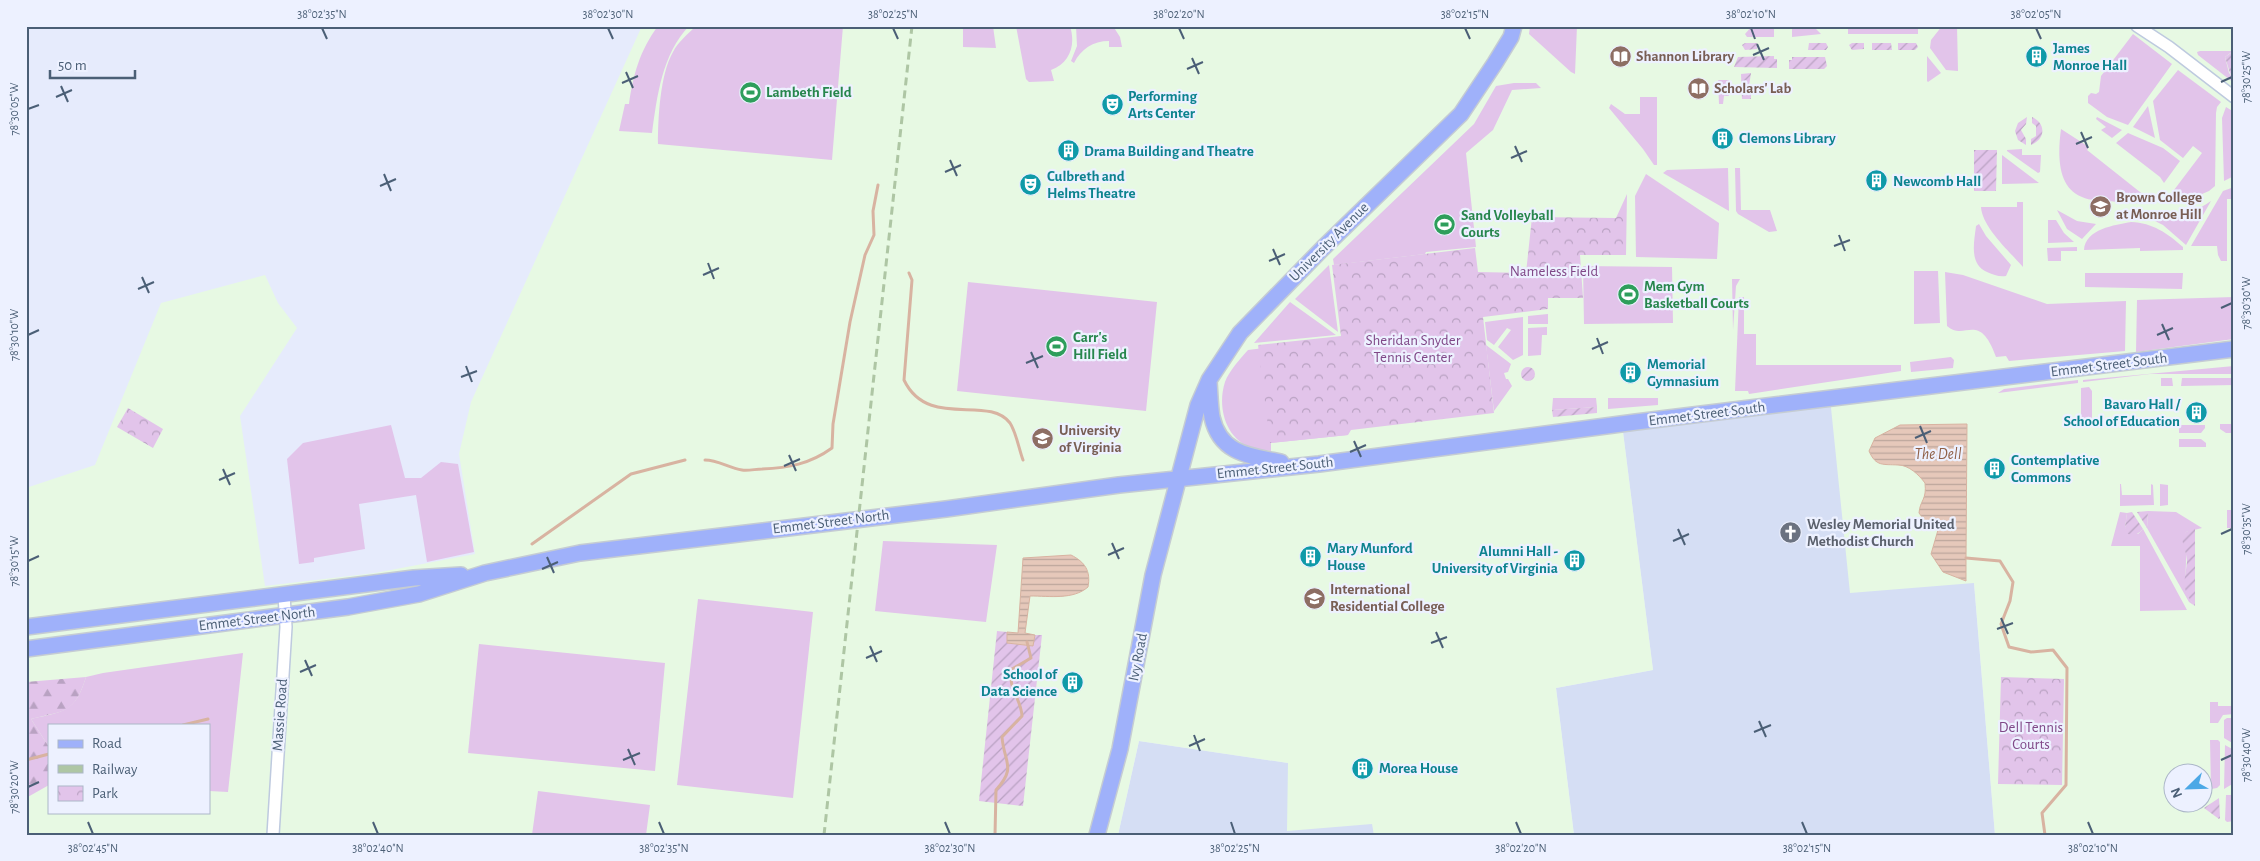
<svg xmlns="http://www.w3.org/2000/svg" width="2260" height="861" font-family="'Alegreya Sans',sans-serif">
	<defs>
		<pattern id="forest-firs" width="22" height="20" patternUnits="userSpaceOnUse" patternTransform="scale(1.25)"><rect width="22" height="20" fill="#e2c4ea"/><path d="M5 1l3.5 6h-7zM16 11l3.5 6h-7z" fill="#b9a2c2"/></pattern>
		<pattern id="park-crowns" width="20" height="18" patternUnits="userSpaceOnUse" patternTransform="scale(1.25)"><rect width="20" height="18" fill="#e2c4ea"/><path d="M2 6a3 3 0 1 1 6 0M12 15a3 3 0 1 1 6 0" fill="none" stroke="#b9a2c2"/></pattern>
		<pattern id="garden-furrows" width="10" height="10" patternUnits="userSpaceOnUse" patternTransform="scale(1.25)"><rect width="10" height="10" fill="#e2c4ea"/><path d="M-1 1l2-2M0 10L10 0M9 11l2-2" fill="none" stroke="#b9a2c2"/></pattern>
		<pattern id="water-rules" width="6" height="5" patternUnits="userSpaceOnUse" patternTransform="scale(1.25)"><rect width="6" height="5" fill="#e6c8ba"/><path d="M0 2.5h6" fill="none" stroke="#bca69c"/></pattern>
	</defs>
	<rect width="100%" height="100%" fill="#e6ebfc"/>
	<!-- residential -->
	<path fill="#d5def4" d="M1830,398l144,185 21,252h-421l-18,-147 97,-18 -31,-246z
		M1139,741l149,22 85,61 1,11h-256z"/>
	<!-- education -->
	<path fill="#e7f9e3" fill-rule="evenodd" d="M642,26h1592v809h-239l-21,-252 -124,10 -20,-195 -208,26 31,246 -97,18 18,147h-200l-2,-11 -85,7 1,-68 -149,-22 -21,94h-1092v-347l69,-23 66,-162 104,-28 13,28 19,25 -57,88 25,170 110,-13 100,-19 -16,-100 12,-52zM49,725h160v87h-160zM2172,774h30v30h-30z"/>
	<!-- grass -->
	<path fill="#e2c4ea" d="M658,26h31c-27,28 -32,71 -37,107l-33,-2 6,-27h4c4,-29 11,-54 29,-78z
		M696,26h147l-11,134 -174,-16c0,-25 2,-70 15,-92 5,-10 15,-18 23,-26z
		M963,26h30l3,22 -33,-1z
		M1016,26h54c6,19 0,37 -19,44l3,11 -25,1 -3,-3z
		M1076,26h37l7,11 2,10h-13v-6c-16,0 -28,8 -35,22l-3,-2 6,-15z
		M1530,26h47l-2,48 -4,-2 -42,-38z
		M1752,26h22v11h-27l-2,-3z
		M1792,26h21l8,8 -29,3z
		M1848,26h70v8h-70z
		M1942,26h15l1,45 -12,-1 -16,-22 1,-8z
		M2133,34l39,30 -44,61 -21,-8 -19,-14v-7l3,-3 5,1 3,-2 2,-16z
		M2200,51h33l-8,6 4,16 5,5v5l-36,-28 -1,-3z
		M1927,56l14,17 -13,9 -1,-1z
		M2178,70l43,32 -4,5 -1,6 -1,73 -6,5 -23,10 -12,-11 28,-37 -9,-7 -10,12 -23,-18 -7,-39z
		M1718,80h11v16h-5l-1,8h-4z
		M1514,83h22l5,5 -29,2 -19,40 -27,23 10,94 -50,5 -1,2 -91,11 -1,-6 141,-135 22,-38z
		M1640,97h17v68h-3l-11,-16 -34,-41 2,-4 14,10h15z
		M2148,106l7,32 -22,-11z
		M2226,107l8,5v64l-10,5 -2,-63z
		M2097,117l25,13 -10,8 -11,-8 5,-3 -10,-8z
		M2061,129l28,18 -2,3 58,46 -5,7c-10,1 -21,-1 -31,-2 -9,-1 -19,0 -27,-4 -26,-10 -24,-45 -21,-68z
		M2128,133l35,15 17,13 -16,22 -4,-6 -44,-34z
		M2022,149v6h19l-1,17 -2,1 -31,-22v-1z
		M2002,155l37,28 -37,1z
		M1728,168l1,43 -66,-38 4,-3z
		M1735,168h5l1,42h29l7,21 -8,1 -31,-18 -2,-3z
		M1646,174l73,49 -2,36 -81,-2 -1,-61z
		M2234,187v12h-7v62h-6l-3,-6 -1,-9h-26l32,-55z
		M2211,201l-25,44 -23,-20 -10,-5c19,2 42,-8 58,-19z
		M2017,202h6v65c-13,-15 -41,-40 -42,-60h36z
		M2057,210l20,11 19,3 -14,15 -15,-10z
		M2048,220h8l8,13 10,9 -26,1z
		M2131,222c22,1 36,11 52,25v3l-43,1v-3l-56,2c1,-21 31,-25 47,-28z
		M1979,224l7,12 25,29 -5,11c-7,1 -12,-1 -19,-4 -18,-8 -13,-29 -11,-46z
		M2077,247v4h-16v10h-13l-1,-13z
		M1329,265l9,67 -43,-33z
		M1583,266l89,1 1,56 -89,1z
		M1914,271h24l2,52 -26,1z
		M1945,272l18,3 84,29 79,-3 -1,50 -116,10 -3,-5 -10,1c-17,-47 -31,-15 -49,-31z
		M2085,273h98l-1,16 -97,-2z
		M1732,279h8l-4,7 -3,44z
		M968,282l189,20 -11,109 -189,-20z
		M1739,297h5v37h12v31h145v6l-152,23 -1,-3h-13z
		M2234,297v42l-98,13 1,-52z
		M1290,302l46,33 -82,8z
		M1548,314v10h-20v-8z
		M1523,317v38l-10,5 -15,-13 13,-17 -4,-2 -13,17 -7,-5 -2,-18z
		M1547,327v8h-5l-1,20 -13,1v-28z
		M1486,345l25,19 -3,8 -4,1 2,6h2l4,7 -18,25z
		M1281,346l67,89 -77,8v8c-6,-1 -13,-1 -19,-3 -27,-9 -35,-42 -27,-66 4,-11 15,-23 23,-32z
		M1951,357l3,3 -1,8 -42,4 -1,-10z
		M2234,366v8h-84l-67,8v-2z
		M2161,378h11l1,8h-12z
		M2182,378h52v7l-53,1z
		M2078,380v3l-80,10 6,-4z
		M2089,387l3,4v27l-3,4 -8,3v-37z
		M1553,398h43l1,9 -45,3z
		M1608,398h50v7l-50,4z
		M2220,424h14v9h-8l-6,-4z
		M391,425l14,53h16l20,-16 17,2 16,88 -47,10 -11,-67 -57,9 6,45 -51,9v4l-15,2 -12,-105 16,-16z
		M2179,425h26v3l-4,5h-22z
		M2179,439h22l5,4v4h-27z
		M2120,484h1l1,11h29v-11l2,1 1,20 -34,1z
		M2160,484l8,1v20l-8,1z
		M2227,510h7v18h-7z
		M2148,511l28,1 26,16 -16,4c-4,16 1,15 0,28 0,17 -4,32 9,46l-6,-4 -42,-74z
		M2120,512l7,1 -2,15 13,6 5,-5 44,81 -47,1v-65h-29z
		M883,541l114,4 -11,77 -111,-11z
		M698,599l115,13 -20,186 -116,-13z
		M479,644l186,19 -10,108 -187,-18z
		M243,653l-15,139 -19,-1v-66h-160v22l-18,-28c33,-8 44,-6 55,-42l17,-4z
		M2210,702h8v4h16v8l-11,1 -5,8h-8z
		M2227,718h7v26l-10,-6v-18z
		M2210,740h8l2,2v43l-3,3 -6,1z
		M2225,745l9,5v33l-10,6z
		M538,791l112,14 -4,30h-114z
		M2226,795h8v26l-7,1 -2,-2z"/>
	<!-- forest -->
	<path fill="url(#forest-firs)" d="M86,677c-12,38 -21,33 -55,42l18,28v38l-23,13v-116z"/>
	<!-- park -->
	<path fill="url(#park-crowns)" d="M1627,194l-1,61h-46l3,43h-35v11l-65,8 11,96 -143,17 -3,5 -78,8 -12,-98 83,-9 -9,-71 143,-17 3,24 48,1 6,-56 84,1z
		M128,408l35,21 -10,19 -36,-21z
		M2001,677l63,2 -2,106 -64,-1z"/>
	<!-- garden -->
	<path fill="url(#garden-furrows)" d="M1745,43h12v6l-12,1 -3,-5z
		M1809,43h17l2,4 -2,3h-18z
		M1852,43h12v6l-12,1 -3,-5z
		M1872,43h19l1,7h-20z
		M1898,43h18l2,4 -3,3h-17z
		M2234,51v27l-4,-5 -5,-16z
		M1774,56v3h3v9l-43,-1 4,-10z
		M1792,57h33l2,9 -3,3h-35v-9h3z
		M1751,73l-2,13 2,4v9h-9l-1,-25z
		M2027,117l-1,7 -5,6 5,9v6l-8,-5 -3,-9 3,-8z
		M2032,117c14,6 14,22 -1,28v-6l5,-3v-10l-4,-3z
		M1974,150h23l-1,41h-22z
		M1521 374a7 7 0 1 1 14 0a7 7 0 1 1-14 0Z
		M1597,407v6l-44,4 -1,-7z
		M2148,511l-1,17 -10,-16z
		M2132,512l11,17c-5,5 -8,7 -15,5l-3,-6 2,-15z
		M2195,528v78c-15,-17 -10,-25 -8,-44 0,-8 -4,-16 -5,-24l4,-6z
		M997,631l10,1 1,11 24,3 3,-11h7l-19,171 -44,-5z
		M2219,798l1,20 -1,1 -15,-11z"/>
	<!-- water -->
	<path fill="url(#water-rules)" stroke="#d8b3a1" d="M1967,424l-1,134v23l-23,-9 -12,-18 7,-24 -5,-8 -8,-1 -6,-8c1,-13 8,-13 6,-30 -6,-8 -16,-18 -27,-18 -15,-1 -22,2 -29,-14l6,-13 25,-13z
		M1071,555c14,7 20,16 17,32 -15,13 -38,9 -58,9l-5,37 10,2 -2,11 -26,-3v-11l11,1 5,-75z"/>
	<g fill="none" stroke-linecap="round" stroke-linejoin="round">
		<!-- stream -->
		<path stroke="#d8b3a1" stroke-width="3" d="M909,273l3,7 -8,100c24,50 84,14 106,43 6,9 9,26 13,37
			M705,460c13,0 24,8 37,10 6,1 14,-1 20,-1 26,-1 48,-5 70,-21l1,-24 17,-102 15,-67 9,-20 -1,-24 5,-26
			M532,544l99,-70 54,-14
			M1966,558l34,3 13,21 -3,19 -9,23 8,23 22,5 22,-2 14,18 -1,117 -24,28 3,22
			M183,725l25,-6
			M26,760l23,-6
			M995,835l1,-45c21,-23 8,-27 6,-53l20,-21c-1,-18 -15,-28 -10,-47l19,-11 -4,-16"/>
		<defs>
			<path id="minor" d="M2137,26l32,21 65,50
				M273,835l13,-208 -2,-32"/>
			<path id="major" d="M1209,382c1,12 1,24 3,35 8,37 38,39 69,45
				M26,627l388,-49 47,-3
				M26,649l322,-42 71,-13 66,-21 95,-20 366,-44 173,-24 200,-21 317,-42 598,-73
				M1097,835l23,-86 33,-174 45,-170 11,-25 31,-47 83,-85 138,-134 34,-51 16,-26 3,-11"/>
		</defs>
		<!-- minor casing -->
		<use href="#minor" stroke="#becadf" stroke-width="14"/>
		<!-- major casing -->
		<use href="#major" stroke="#c5ccd3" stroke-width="18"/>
		<!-- minor -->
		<use href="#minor" stroke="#fff" stroke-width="11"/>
		<!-- major -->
		<use href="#major" stroke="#9fb1fa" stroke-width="15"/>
		<!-- rail -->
		<path stroke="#aec6a4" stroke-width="3" stroke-dasharray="8 5" stroke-linecap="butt" d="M824,835l88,-809"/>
	</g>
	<!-- ticks -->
	<path fill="none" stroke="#4b5f76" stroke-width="2" d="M322,28l5,11M608,28l5,11M893,28l5,11M1179,28l5,11M1465,28l5,11M1751,28l4,11M2036,28l5,11M1757,44l7,16M1753,55l16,-7M1192,58l7,16M1187,69l16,-7M626,72l7,16M2221,82l11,-5M622,83l16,-7M61,86l7,16M56,97l16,-7M28,109l11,-4M2081,132l7,16M2076,144l16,-7M1515,146l7,16M1511,158l16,-7M950,160l7,16M945,172l16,-7M384,174l7,17M380,186l16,-7M1839,235l6,16M1834,246l16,-6M1273,249l7,16M1269,261l16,-7M708,263l6,16M703,275l16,-7M142,277l7,16M138,289l16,-7M2221,308l11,-5M2162,324l7,16M28,335l11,-5M2157,335l16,-7M1597,338l6,16M1592,349l16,-7M1031,352l7,16M1026,363l17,-7M466,366l6,16M461,377l16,-6M1920,426l7,17M1915,438l16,-7M1354,441l7,16M1350,452l16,-7M789,455l7,16M784,466l16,-7M223,469l7,16M219,480l16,-7M1678,529l7,16M2221,534l11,-5M1673,541l16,-7M1112,543l7,16M1108,555l16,-7M547,557l7,16M28,561l11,-5M542,569l16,-7M2001,618l7,16M1997,629l16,-6M1436,632l7,16M1431,643l16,-6M870,646l7,16M866,658l16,-7M305,660l7,16M300,672l16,-7M1759,721l7,16M1754,732l17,-7M1194,735l6,16M1189,746l16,-7M628,749l7,16M623,760l17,-7M2221,760l11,-5M28,787l11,-5M88,822l5,12M373,822l5,12M659,822l5,12M945,822l5,12M1231,822l4,12M1516,822l5,12M1802,822l5,12M2088,822l5,12"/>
	<!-- icons -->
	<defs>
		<symbol id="library-disc" viewBox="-11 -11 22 22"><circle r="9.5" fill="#8d6e63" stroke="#edf1ff"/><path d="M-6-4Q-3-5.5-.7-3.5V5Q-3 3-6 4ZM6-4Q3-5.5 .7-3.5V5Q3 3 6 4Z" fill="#fff"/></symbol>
		<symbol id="building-disc" viewBox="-11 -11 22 22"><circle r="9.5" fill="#0f9aa8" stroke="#edf1ff"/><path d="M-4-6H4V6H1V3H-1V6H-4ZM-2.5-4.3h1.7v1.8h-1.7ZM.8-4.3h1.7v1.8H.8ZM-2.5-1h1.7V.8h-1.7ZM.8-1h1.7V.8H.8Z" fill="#fff"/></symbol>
		<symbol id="stadium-disc" viewBox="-11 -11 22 22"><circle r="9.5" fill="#2e9e5b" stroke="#edf1ff"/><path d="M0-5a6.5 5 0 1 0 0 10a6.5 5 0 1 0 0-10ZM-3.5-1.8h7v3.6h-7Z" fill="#fff"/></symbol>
		<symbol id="theatre-disc" viewBox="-11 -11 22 22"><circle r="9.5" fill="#0f9aa8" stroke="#edf1ff"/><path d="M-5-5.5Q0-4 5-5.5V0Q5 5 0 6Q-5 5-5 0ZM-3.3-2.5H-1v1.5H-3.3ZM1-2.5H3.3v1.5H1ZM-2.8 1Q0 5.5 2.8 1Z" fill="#fff"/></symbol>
		<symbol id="university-disc" viewBox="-11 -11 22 22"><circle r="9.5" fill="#8d6e63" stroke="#edf1ff"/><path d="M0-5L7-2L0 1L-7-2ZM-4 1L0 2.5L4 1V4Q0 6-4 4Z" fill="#fff"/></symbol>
		<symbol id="church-disc" viewBox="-11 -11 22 22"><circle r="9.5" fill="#6b7280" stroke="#edf1ff"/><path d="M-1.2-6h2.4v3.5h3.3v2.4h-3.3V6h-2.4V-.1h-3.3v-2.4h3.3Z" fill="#fff"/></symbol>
	</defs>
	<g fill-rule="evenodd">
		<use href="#library-disc" x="1608" y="44" width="25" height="25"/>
		<use href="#building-disc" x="2024" y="44" width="25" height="25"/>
		<use href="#library-disc" x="1686" y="76" width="25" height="25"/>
		<use href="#stadium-disc" x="738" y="80" width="25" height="25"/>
		<use href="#theatre-disc" x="1100" y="92" width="25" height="25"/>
		<use href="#building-disc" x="1710" y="126" width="25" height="25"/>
		<use href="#building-disc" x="1056" y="138" width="25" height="25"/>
		<use href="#building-disc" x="1864" y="168" width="25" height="25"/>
		<use href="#theatre-disc" x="1018" y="172" width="25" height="25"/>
		<use href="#university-disc" x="2088" y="194" width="25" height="25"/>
		<use href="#stadium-disc" x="1432" y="212" width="25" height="25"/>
		<use href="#stadium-disc" x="1616" y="282" width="25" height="25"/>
		<use href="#stadium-disc" x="1044" y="334" width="25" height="25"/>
		<use href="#building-disc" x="1618" y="360" width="25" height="25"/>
		<use href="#building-disc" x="2184" y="400" width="25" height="25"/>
		<use href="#university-disc" x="1030" y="426" width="25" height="25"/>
		<use href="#building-disc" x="1982" y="456" width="25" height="25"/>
		<use href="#church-disc" x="1778" y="520" width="25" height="25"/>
		<use href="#building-disc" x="1298" y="544" width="25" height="25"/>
		<use href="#building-disc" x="1562" y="548" width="25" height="25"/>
		<use href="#university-disc" x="1302" y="586" width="25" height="25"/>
		<use href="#building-disc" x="1060" y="670" width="25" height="25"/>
		<use href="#building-disc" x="1350" y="756" width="25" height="25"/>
	</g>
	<g text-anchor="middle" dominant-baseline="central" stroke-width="4.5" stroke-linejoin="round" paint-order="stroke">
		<!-- culture labels -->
		<g font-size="15" font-weight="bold" fill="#0d838f" stroke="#edf1ff" text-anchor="start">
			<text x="2053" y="48">James<tspan x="2053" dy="17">Monroe Hall</tspan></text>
			<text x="1128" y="96">Performing<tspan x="1128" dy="17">Arts Center</tspan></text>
			<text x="1739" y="138">Clemons Library</text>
			<text x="1084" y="151">Drama Building and Theatre</text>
			<text x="1047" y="176">Culbreth and<tspan x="1047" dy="17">Helms Theatre</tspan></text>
			<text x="1893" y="181">Newcomb Hall</text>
			<text x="1647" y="364">Memorial<tspan x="1647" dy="17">Gymnasium</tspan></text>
			<text x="2180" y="404" text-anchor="end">Bavaro Hall /<tspan x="2180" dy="17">School of Education</tspan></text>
			<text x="2011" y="460">Contemplative<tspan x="2011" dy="17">Commons</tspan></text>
			<text x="1327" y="548">Mary Munford<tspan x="1327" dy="17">House</tspan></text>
			<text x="1558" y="551" text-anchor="end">Alumni Hall -<tspan x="1558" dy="17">University of Virginia</tspan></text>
			<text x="1057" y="674" text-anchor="end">School of<tspan x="1057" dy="17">Data Science</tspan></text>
			<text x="1379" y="768">Morea House</text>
		</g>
		<!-- education labels -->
		<g font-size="15" font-weight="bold" fill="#785e54" stroke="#edf1ff" text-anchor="start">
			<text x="1636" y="56">Shannon Library</text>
			<text x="1714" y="88">Scholars' Lab</text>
			<text x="2116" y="197">Brown College<tspan x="2116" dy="17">at Monroe Hill</tspan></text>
			<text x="1059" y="430">University<tspan x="1059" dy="17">of Virginia</tspan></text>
			<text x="1330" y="589">International<tspan x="1330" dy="17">Residential College</tspan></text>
		</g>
		<!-- leisure labels -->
		<g font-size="15" font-weight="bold" fill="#27864d" stroke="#edf1ff" text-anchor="start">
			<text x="766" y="92">Lambeth Field</text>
			<text x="1461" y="215">Sand Volleyball<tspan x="1461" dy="17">Courts</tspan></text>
			<text x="1644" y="286">Mem Gym<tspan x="1644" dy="17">Basketball Courts</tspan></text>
			<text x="1073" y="337">Carr's<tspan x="1073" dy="17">Hill Field</tspan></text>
		</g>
		<!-- street labels -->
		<g font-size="15" fill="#4b5f76" stroke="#edf1ff">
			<text transform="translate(1329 242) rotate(-45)">University Avenue</text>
			<text transform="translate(2109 365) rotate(-7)">Emmet Street South</text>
			<text transform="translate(1707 414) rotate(-7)">Emmet Street South</text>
			<text transform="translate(1275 468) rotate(-6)">Emmet Street South</text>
			<text transform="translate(831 522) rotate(-7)">Emmet Street North</text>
			<text transform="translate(257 619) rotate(-7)">Emmet Street North</text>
			<text transform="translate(1138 657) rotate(-79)">Ivy Road</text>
			<text transform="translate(280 715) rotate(-86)">Massie Road</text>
		</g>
		<!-- park labels -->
		<g font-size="15" fill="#804888" stroke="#edf1ff">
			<text x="1554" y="271">Nameless Field</text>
			<text x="1413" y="340">Sheridan Snyder<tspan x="1413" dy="17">Tennis Center</tspan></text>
			<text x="2031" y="727">Dell Tennis<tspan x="2031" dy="17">Courts</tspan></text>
		</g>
		<!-- worship labels -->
		<g font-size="15" font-weight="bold" fill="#5b616d" stroke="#edf1ff" text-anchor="start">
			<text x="1807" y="524">Wesley Memorial United<tspan x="1807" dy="17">Methodist Church</tspan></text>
		</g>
		<!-- water labels -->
		<g font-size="16" font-style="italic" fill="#906047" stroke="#edf1ff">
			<text x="1938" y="454">The Dell</text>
		</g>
	</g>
	<!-- border -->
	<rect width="2260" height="861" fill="none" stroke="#edf1ff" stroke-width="55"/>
	<!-- legend -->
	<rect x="48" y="724" width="162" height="90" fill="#edf1ff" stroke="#acb7c8"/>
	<rect x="58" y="740" width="25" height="8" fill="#9fb1fa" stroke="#acb7c8"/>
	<text x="92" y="748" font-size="15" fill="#4b5f76">Road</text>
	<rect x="58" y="765" width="25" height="8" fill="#aec6a4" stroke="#acb7c8"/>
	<text x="92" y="774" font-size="15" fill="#4b5f76">Railway</text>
	<rect x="58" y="786" width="25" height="15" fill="url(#park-crowns)" stroke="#acb7c8"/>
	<text x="92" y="798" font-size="15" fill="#4b5f76">Park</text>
	<!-- north arrow -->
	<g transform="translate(2188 788) rotate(247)"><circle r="24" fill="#edf1ff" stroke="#acb7c8"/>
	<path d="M0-4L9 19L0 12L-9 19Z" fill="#4ca8e6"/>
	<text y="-8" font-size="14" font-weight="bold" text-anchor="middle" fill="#4b5f76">N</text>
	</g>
	<!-- scale -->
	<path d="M50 70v8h85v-8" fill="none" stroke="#4b5f76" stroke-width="2.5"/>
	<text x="58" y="70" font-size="15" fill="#4b5f76" stroke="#edf1ff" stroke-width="4" paint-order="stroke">50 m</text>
	<rect x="28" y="28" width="2204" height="806" fill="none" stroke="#4b5f76" stroke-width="2"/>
	<g font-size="12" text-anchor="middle" fill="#4b5f76">
		<text x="322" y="18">38°02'35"N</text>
		<text x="608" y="18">38°02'30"N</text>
		<text x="893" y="18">38°02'25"N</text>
		<text x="1179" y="18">38°02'20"N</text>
		<text x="1465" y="18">38°02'15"N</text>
		<text x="1751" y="18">38°02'10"N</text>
		<text x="2036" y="18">38°02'05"N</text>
		<text transform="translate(2246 77) rotate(-90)" y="4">78°30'25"W</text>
		<text transform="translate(14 109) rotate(-90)" y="4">78°30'05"W</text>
		<text transform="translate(2246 303) rotate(-90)" y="4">78°30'30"W</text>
		<text transform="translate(14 335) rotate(-90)" y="4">78°30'10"W</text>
		<text transform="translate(2246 529) rotate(-90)" y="4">78°30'35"W</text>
		<text transform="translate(14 561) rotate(-90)" y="4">78°30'15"W</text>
		<text transform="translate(2246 755) rotate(-90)" y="4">78°30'40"W</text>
		<text transform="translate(14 787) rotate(-90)" y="4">78°30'20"W</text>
		<text x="93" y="852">38°02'45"N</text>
		<text x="378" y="852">38°02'40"N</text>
		<text x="664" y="852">38°02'35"N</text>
		<text x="950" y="852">38°02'30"N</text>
		<text x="1235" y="852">38°02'25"N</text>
		<text x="1521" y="852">38°02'20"N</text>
		<text x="1807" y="852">38°02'15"N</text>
		<text x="2093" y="852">38°02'10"N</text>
	</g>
</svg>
